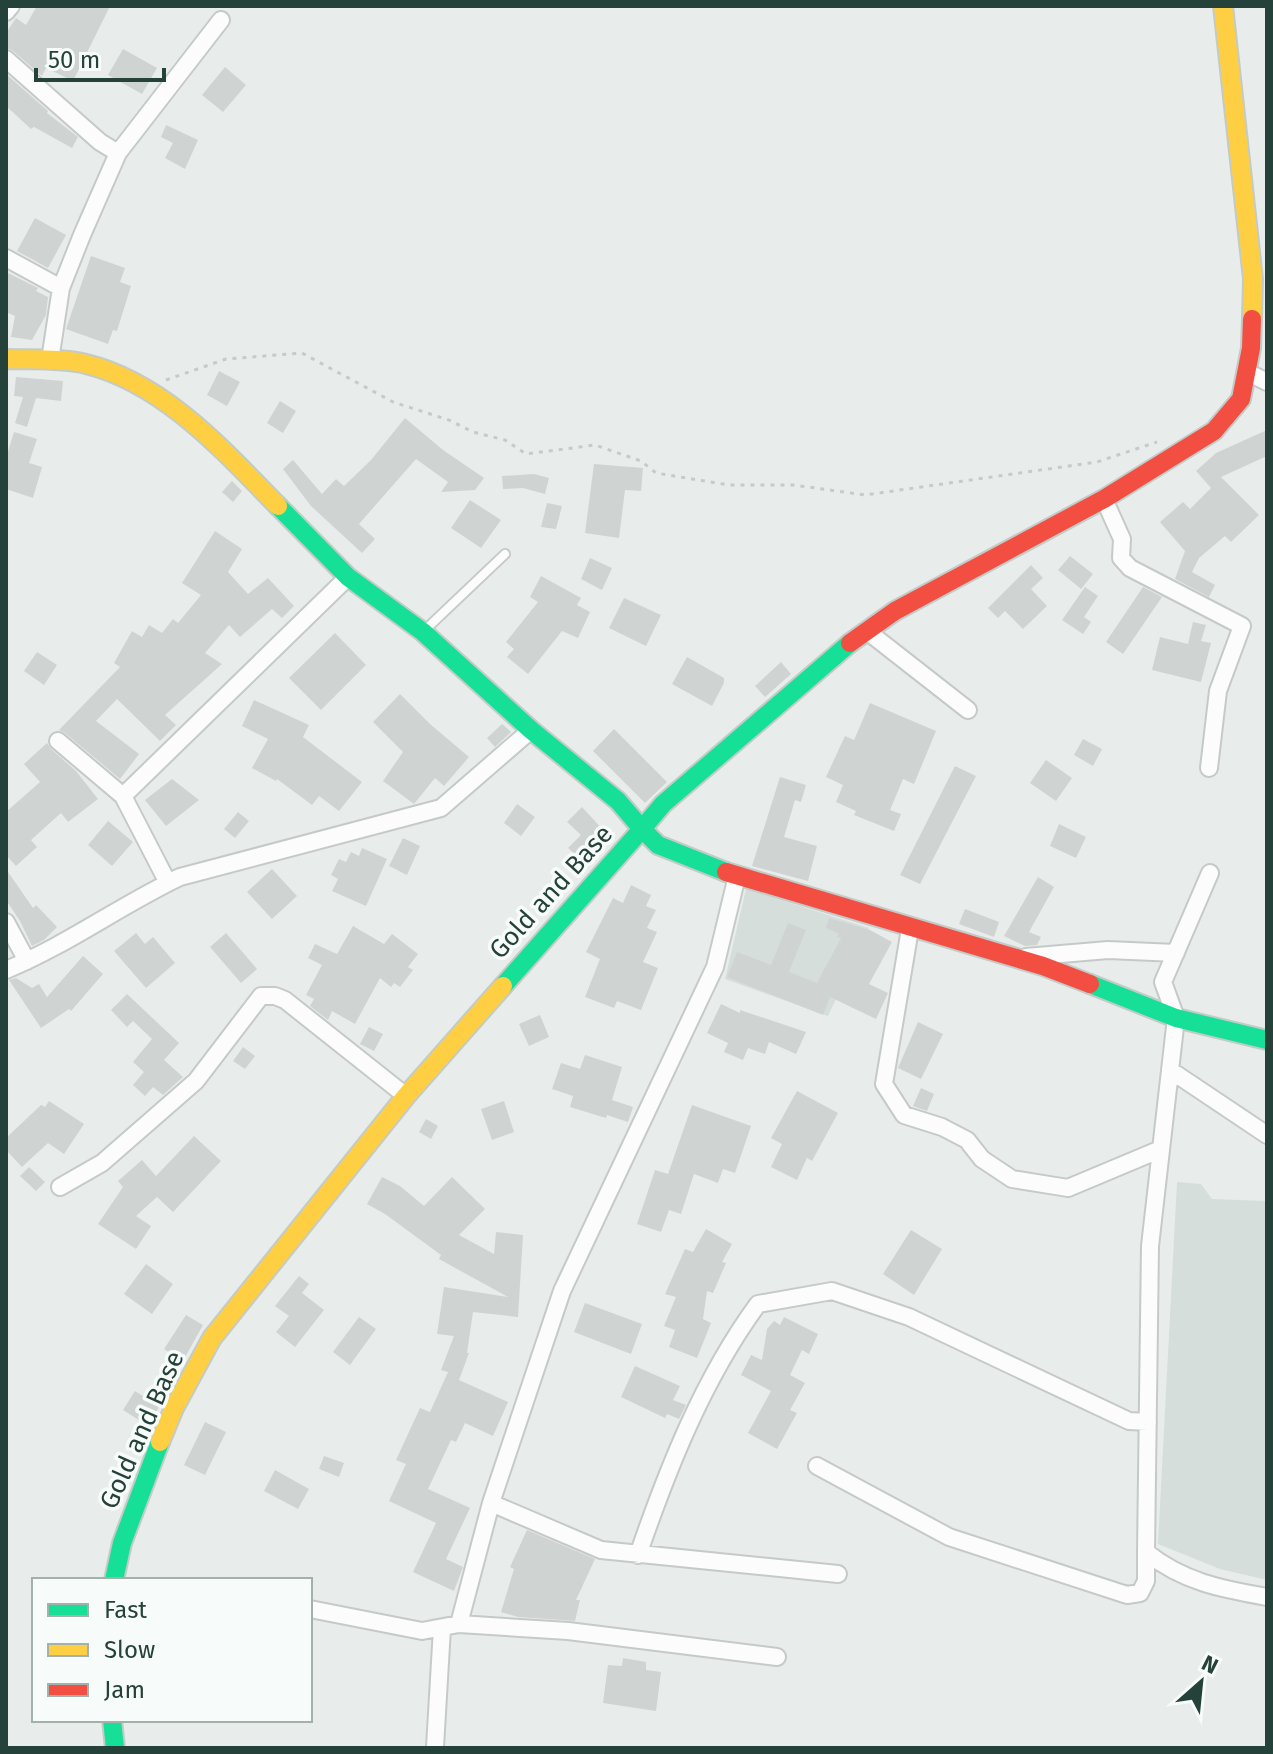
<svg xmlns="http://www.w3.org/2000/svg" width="1273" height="1754" font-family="'Fira Sans',sans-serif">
	<rect width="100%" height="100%" fill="#e8edeb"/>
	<!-- built -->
	<path fill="#d6dedb" d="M746,889l123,39 -41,88 -103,-37z
		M1177,1182l24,2 11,15 55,2v379l-47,-11 -62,-25z"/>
	<!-- building -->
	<path fill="#cfd4d2" d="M37,6h73l-37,75 -27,-13 -4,8 -29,-25 -7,-3v-15l10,-15 10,7z
		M123,49l34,19 -15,26 -34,-19z
		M225,67l21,18 -23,27 -21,-17z
		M6,74l42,37 -1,2 31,24 -6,11 -38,-21 -3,2 -25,-23z
		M166,125l32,15 -13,29 -20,-11 8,-15 -12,-6z
		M35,218l31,17 -18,33 -31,-17z
		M91,256l34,12 -5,14 11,4 -14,45 -4,-1 -5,14 -42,-15z
		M6,272l32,16 -2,3 12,6 -2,18 -14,25 -21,-3 4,-21 -9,-4z
		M219,371l21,11 -13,24 -20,-11z
		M16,377l47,4 -2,20 -25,-3 -9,29 -12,-4 8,-26 -9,-1z
		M280,401l16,10 -13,22 -16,-10z
		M405,418l38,32 41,28 -9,12 -34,2 7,-10 -32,-23 -57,65 16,15 -13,14 -51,-47 -28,-37 10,-9 29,34 14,-15 8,7 27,-26z
		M1267,430v26l-46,21 38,38 -28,27 -6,-6 -26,22 -7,14 23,13 -6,12 -34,-18 10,-28 -25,-29 23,-20 7,7 21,-21 -15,-17 20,-18z
		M14,432l23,7 -8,24 13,4 -9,31 -27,-9v-31z
		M594,464l49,4 -2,23 -16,-1 -6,48 -34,-5z
		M534,474l15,4 -4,16 -22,-6 -20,1 -1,-13z
		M232,481l10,10 -9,11 -11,-10z
		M470,500l31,20 -20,28 -30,-20z
		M547,503l15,3 -6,23 -15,-2z
		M215,531l27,18 -14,23 20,22 20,-16 26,28 -12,12 -10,-9 -32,28 -11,-12 -24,28 17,11 -57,51 11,10 -16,16 -43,-42 -21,22 43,33 -19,25 -55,-46 -6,-3 61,-63 -6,-4 18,-32 10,6 7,-12 13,8 11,-14 5,4 23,-28 -19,-12z
		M1070,556l23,18 -12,15 -23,-19z
		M590,558l22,10 -10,22 -21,-11z
		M1031,565l12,13 -12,11 16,17 -24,23 -18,-18 -7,7 -10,-10z
		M541,576l40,22 -4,7 13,7 -12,26 -16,-7 -34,43 -21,-17 7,-8 -8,-7 32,-40 -8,-5z
		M1085,587l13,9 -14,21 7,5 -8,12 -21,-14z
		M1143,587l19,10 -39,57 -17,-12z
		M624,598l37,17 -15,31 -37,-18z
		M1193,622l13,3 -5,16 10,2 -10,39 -49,-12 8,-33 28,7z
		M335,633l31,32 -45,45 -32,-32z
		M37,652l20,13 -13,20 -20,-14z
		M687,657l37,21v5l-12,23 -40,-22z
		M781,662l10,12 -26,23 -10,-11z
		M400,694l30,30 39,33 -25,29 -9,-8 -21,26 -31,-23 20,-29 -30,-30z
		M254,700l55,25 -6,12 59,45 -23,29 -20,-15 -7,9 -35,-26 -1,2 -24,-13 16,-29 -26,-13z
		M870,703l66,28 -22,53 -11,-5 -13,31 11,4 -7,17 -40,-16 2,-4 -20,-9 7,-17 -17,-8 19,-41 9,4z
		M502,724l9,8 -16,15 -8,-9z
		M614,729l53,53 -22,21 -52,-52z
		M1083,739l19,10 -9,17 -19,-11z
		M47,743l4,6 25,22 22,28 -30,23 -7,-9 -30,27 6,7 -21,19 -10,-11v-43l34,-30 -16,-18z
		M1046,760l26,18 -16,23 -26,-18z
		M955,766l21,10 -56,108 -20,-9z
		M780,777l26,8 -5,17 -6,-2 -11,37 33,9 -9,35 -56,-15z
		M172,779l27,21 -33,26 -21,-26z
		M517,804l18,13 -14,19 -17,-13z
		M582,807l23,25 -26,26 -11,-10 13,-13 -14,-13z
		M238,812l11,9 -14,17 -11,-9z
		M108,821l25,21 -21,24 -24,-21z
		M1059,824l27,13 -10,21 -26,-12z
		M403,838l17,8 -13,29 -18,-9z
		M362,848l25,11 -21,47 -34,-15 6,-12 -7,-4 8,-16 7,3 5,-10 8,4z
		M6,869l27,39 3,-3 21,22 -13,13 -12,6 -12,-25 -14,-21z
		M272,869l25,27 -25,23 -25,-27z
		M1038,877l16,10 -25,45 12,5 -4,8 -12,1 -21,-10z
		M631,885l20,10 -5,11 10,4 -9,18 10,4 -14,30 15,6 -17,42 -24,-9 -3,7 -29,-11 15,-38 -14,-7 27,-54 10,5z
		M965,909l34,13 -5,15 -35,-13z
		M829,918l41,12 22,12 -23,42 19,9 -12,26 -46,-22 -7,18 -96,-38 10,-25 34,13 17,-42 18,7 -17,42 28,11 24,-45 -4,-1 2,-3 -13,-6z
		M353,926l31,18 8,-10 26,20 -10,13 5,3 -13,17 -6,-4 -3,4 -11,-9 -25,46 -23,-13 -4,9 -18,-14 4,-7 -8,-4 16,-30 -14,-7 7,-14 22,10z
		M136,933l9,11 8,-7 22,26 -29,25 -32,-37z
		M226,933l31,36 -16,14 -31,-36z
		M83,956l20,18 -32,37 -2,-2 -28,19 -32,-48 7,-2 16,10 7,-4 8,13z
		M127,994l52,49 -15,17 19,17 -20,18 -10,-8 -8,9 -12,-11 11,-13 -11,-10 19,-23 -19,-18 -6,6 -16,-17z
		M721,1004l19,9v-3l66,22 -10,22 -27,-12 -4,12 -17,-6 -5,12 -19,-8 4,-9 -21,-10z
		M540,1015l9,22 -20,9 -10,-22z
		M918,1022l25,12 -22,45 -23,-11z
		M369,1027l14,7 -9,17 -14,-7z
		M243,1047l12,9 -10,13 -12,-8z
		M585,1055l37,12 -10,33 21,7 -5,15 -21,-7 -1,3 -36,-11 3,-11 -21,-7 9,-26 19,6z
		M921,1088l13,6 -7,17 -14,-5z
		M797,1091l41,22 -26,48 -5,-3 -10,22 -26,-13 11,-23 -11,-6z
		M49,1101l35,23 -20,30 -16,-11 -26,24 -16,-17v-12l35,-33 4,2z
		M504,1101l10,31 -22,8 -11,-31z
		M692,1105l59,21 -16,47 -12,-4 -5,14 -24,-9 -13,40 -12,-4 -8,22 -24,-8 18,-54 13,4z
		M426,1119l12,7 -7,13 -12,-7z
		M194,1136l27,25 -48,51 -16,-15 -21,19 15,10 -15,23 -38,-25 25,-37 -5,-6 24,-21 14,16z
		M29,1167l16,15 -9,9 -16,-15z
		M382,1177l18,9 24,20 28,-29 33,32 -26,26 35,19 2,-22 27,3 -5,82 -45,-5 -6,41h2l-10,27 49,22 -15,34 -28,-13 -9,19 -5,-2 -23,49 42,19 -24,51 17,8 -9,24 -41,-19 23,-49 -47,-22 17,-37 -10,-4 24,-52 10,4 18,-40 -7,-2 13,-34 -17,-2 7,-47 64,10 -69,-38 2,-4 -56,-41 -18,-10z
		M706,1229l26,15 -10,18 4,1 -13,30 -6,-2 -4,28 8,4 -14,35 -28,-11 6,-17 -11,-4 12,-29 -11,-3 20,-45 8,3z
		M911,1230l31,19 -28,46 -31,-21z
		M146,1264l27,20 -21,30 -28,-20z
		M299,1276l10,8 -7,9 22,17 -29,37 -19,-15 13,-16 -14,-10z
		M585,1303l57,21 -11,30 -57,-22z
		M186,1315l17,10 -20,36 -19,-12z
		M359,1317l17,12 -26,36 -17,-13z
		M784,1317l34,17 -9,20 -7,-4 -12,25 15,8 -15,27 7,3 -20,36 -29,-16 23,-42 -30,-16 10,-20 11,5 5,-31 7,-8 6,4z
		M635,1366l45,20 -7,14 13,5 -7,14 -12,-5 -2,4 -44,-21z
		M135,1391l24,15 -9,21 -27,-17z
		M205,1422l21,10 -21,43 -21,-10z
		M324,1456l20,7 -5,14 -20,-8z
		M275,1470l34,19 -11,20 -34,-18z
		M527,1530l68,29 -19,41h4l-5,21 -57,-4 -17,-5 13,-43 -4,-2z
		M623,1658l23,4v8l15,2 -5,39 -53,-8 5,-38 14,1z"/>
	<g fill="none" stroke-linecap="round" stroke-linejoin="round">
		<defs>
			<path id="lane" d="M426,629l79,-75"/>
			<path id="street" d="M6,12l5,-6
				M6,59l94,83 18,11
				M6,258l55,30
				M50,360l11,-72 21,-53 36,-82 103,-133
				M1247,372l20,10
				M1104,499l18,40 -1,19 9,10 112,58 -24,65 -9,77
				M867,631l101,79
				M58,741l65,55 45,87
				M123,796l225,-219
				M1210,873l-47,109 13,36 -26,228 -4,306c37,30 76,37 121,45
				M6,922l21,39
				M910,929l-26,155 20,31 38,12 25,13 15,19 30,20 56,9 93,-39
				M1026,957l82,-7 68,3
				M6,970c61,-25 115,-65 174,-93l261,-69 90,-78
				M1170,1070l97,65
				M60,1187l42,-24 94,-82 65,-85h14l10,4 121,96
				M817,1466l132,71 178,58 13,-2 6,-12v-29
				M491,1503l110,47 237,24
				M638,1555c30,-87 65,-176 120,-251l74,-13 77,26 220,104 19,1
				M310,1609l112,22 37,-7 32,-121 71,-212 153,-324 22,-91
				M459,1624l109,7 209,26
				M435,1747l7,-119"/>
			<path id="fast" d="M278,506l70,71 75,55 108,98 87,71 24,28 -139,157
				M726,872l-68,-27 -16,-16 21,-25 187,-161
				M1090,984l86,34 91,22
				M114,1580l8,-37 38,-101
				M112,1720l3,28"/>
			<path id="slow" d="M1223,6l30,273 -1,40
				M6,359c26,1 55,-1 80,5 78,19 138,87 192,142
				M160,1442l14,-34 38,-70 194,-242 97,-110"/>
			<path id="jam" d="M850,643l45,-32 209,-112 110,-68 27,-32 10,-51 1,-29
				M726,872l317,94 47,18"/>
		</defs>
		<!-- lane casing -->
		<use href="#lane" stroke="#c5cac8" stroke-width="12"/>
		<!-- street casing -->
		<use href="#street" stroke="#c5cac8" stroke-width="20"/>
		<!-- fast casing -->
		<use href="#fast" stroke="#c3cbc8" stroke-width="22"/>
		<!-- slow casing -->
		<use href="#slow" stroke="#c3cbc8" stroke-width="22"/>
		<!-- jam casing -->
		<use href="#jam" stroke="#c3cbc8" stroke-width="22"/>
		<!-- path -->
		<path stroke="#c3ccca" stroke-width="3" stroke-dasharray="4 6" stroke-linecap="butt" d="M166,380l60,-21 76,-6 91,49 56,18 24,12 32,8 21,14 69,-9 46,16 15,12 73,12h65l71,10 232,-33 60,-20"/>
		<!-- lane -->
		<use href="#lane" stroke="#fcfcfc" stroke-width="8"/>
		<!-- street -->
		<use href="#street" stroke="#fcfcfc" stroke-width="16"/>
		<!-- fast -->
		<use href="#fast" stroke="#16e098" stroke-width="18"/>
		<!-- slow -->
		<use href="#slow" stroke="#ffcf43" stroke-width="18"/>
		<!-- jam -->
		<use href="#jam" stroke="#f24e42" stroke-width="18"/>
	</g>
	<g text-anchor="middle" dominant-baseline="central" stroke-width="7" stroke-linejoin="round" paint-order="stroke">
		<!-- street labels -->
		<g font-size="26" fill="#24423a" stroke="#f7fbf9">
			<text transform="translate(551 892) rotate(-48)">Gold and Base</text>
			<text transform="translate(142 1430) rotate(-66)">Gold and Base</text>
		</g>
	</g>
	<!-- border -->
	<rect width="1273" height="1754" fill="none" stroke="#24423a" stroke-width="16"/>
	<!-- legend -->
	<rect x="32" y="1578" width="280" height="144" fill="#f7fbf9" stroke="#a3b1ad" stroke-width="2"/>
	<rect x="48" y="1604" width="40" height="12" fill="#16e098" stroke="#a3b1ad" stroke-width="2"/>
	<text x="104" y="1618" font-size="24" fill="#24423a">Fast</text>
	<rect x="48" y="1644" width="40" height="12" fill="#ffcf43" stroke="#a3b1ad" stroke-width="2"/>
	<text x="104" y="1658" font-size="24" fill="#24423a">Slow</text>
	<rect x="48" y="1684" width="40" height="12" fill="#f24e42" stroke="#a3b1ad" stroke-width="2"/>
	<text x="104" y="1698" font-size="24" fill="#24423a">Jam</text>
	<!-- north arrow -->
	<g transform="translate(1201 1682) rotate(27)" stroke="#f7fbf9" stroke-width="6" paint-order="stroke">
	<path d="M0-6L14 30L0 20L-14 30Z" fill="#24423a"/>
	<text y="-12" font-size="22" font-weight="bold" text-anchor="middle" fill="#24423a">N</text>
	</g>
	<!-- scale -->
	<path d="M36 68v12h128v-12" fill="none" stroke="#24423a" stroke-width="4"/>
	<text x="48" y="68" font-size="24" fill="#24423a" stroke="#f7fbf9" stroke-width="6" paint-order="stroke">50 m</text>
</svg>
